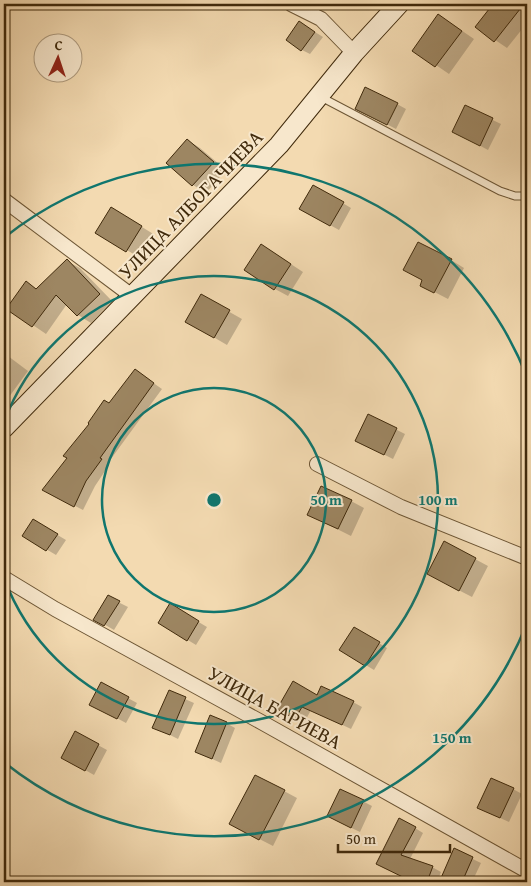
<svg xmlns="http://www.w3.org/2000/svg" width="531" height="886" font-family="'Gentium Book Plus',serif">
	<rect width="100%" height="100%" fill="#f3dab1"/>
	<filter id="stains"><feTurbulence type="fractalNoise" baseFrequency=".004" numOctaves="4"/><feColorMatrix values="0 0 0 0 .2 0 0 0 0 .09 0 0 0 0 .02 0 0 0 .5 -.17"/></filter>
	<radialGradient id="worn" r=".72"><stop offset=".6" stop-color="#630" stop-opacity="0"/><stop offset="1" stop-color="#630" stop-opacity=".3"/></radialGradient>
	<!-- shadow -->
	<path fill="#0003" d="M118,4h11l-1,3z
		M494,4h25l8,6v13l-20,25 -31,-21z
		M439,15l35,24 -25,35 -35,-24z
		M299,22l24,15 -13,17 -8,-4z
		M397,104l9,5 -10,20 -31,-16z
		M466,107l35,17 -13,26 -26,-14z
		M187,140l13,8 26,22 -20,23 -13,-8 -26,-22z
		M314,186l37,22 -12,22 -38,-21z
		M124,216l31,19 -15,23 -43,-26z
		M274,253l29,19 -15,24 -13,-7z
		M451,260l13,8 -16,31 -27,-14z
		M67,261l13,7 32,33 -21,22 -13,-8 -11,-11 -21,30 -38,-26 18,-25 11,6z
		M201,296l41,23 -15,26 -41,-24z
		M4,353l24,18 -19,26 -5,-3z
		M136,371l26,18 -54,74 1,2 -14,21 -12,24 -31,-16 57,-89z
		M369,416l36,18 -12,25 -28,-14z
		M351,501l13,7 -13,28 -42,-21z
		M34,521l32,19 -10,15 -32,-19z
		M475,559l13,7 -16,31 -31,-16z
		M108,597l20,10 -14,23 -19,-11z
		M170,605l37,22 -11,18 -36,-22z
		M354,628l33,20 -13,22 -33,-20z
		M102,684l35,19 -11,20 -26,-14z
		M169,692l25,11 -16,36 -24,-12z
		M317,696l36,6 9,5 -11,22 -40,-19 -7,13 -26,-14z
		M226,723l9,5 -14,35 -24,-11z
		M76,733l31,17 -13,25 -32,-18z
		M513,789l9,5 -13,28 -22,-10z
		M341,790l31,16 -12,26 -23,-11z
		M284,791l13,7 -24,48 -29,-15z
		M415,828l8,5 -13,26 22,8 9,5 -4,10h-29l1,-2 -31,-17z
		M454,850l27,13 -9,19h-22l-8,-5z"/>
	<!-- building -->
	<path fill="#9d8662" stroke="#402a0c" d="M493,4h31l-30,38 -19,-15z
		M438,14l24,17 -27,36 -23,-16z
		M299,21l16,11 -14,19 -15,-11z
		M365,87l33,16 -11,22 -32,-16z
		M465,105l28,13 -13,28 -28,-14z
		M187,139l27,23 -22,24 -26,-23z
		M313,185l31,17 -14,24 -31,-17z
		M111,207l31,19 -16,26 -31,-19z
		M418,242l34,17 -18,34 -14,-7 2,-6 -19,-10z
		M261,244l30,20 -17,26 -30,-20z
		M67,259l33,35 -23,22 -21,-21 -24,32 -26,-18 20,-28 10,8z
		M201,294l29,16 -16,28 -29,-16z
		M135,369l19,14 -54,75 2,1 -16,22 -12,26 -32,-17 25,-32 -4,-2 26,-32 -1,-1 16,-23 5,3z
		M368,414l29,14 -13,27 -29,-14z
		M321,486l31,14 -14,29 -31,-14z
		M33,519l25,15 -12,17 -24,-15z
		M444,541l32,17 -17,33 -32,-17z
		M108,595l12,6 -16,25 -11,-6z
		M170,603l29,18 -12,20 -29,-18z
		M354,627l26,15 -15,24 -26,-16z
		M293,681l24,14 4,-9 33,15 -12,24 -40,-18 -7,12 -18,-10z
		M101,682l28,15 -12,22 -28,-14z
		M169,690l17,7 -16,38 -18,-7z
		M210,715l17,7 -15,37 -17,-7z
		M75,731l24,13 -14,27 -24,-13z
		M255,775l30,15 -26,50 -30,-16z
		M491,778l23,10 -14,30 -23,-10z
		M340,789l24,11 -13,28 -24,-12z
		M399,818l17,9 -15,28 32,11 -6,16h-14l-37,-18z
		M454,848l19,9 -11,25h-12l-9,-4z"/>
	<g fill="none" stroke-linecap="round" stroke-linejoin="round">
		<defs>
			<path id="lane" d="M319,96l181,95 15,5h12"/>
			<path id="street" d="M291,4l30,15 33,34
				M4,200l128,96
				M317,464l84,43 126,51
				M4,578l51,31 208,114 264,148"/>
			<path id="secondary" d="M4,428l275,-283 75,-92 45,-49"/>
		</defs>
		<!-- lane casing -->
		<use href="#lane" stroke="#6d5635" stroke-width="9"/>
		<!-- street casing -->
		<use href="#street" stroke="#6d5635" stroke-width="16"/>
		<!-- secondary casing -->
		<use href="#secondary" stroke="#402a0c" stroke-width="21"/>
		<!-- lane -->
		<use href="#lane" stroke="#f7e7cc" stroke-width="7"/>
		<!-- street -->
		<use href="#street" stroke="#f7e7cc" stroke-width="14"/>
		<!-- secondary -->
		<use href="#secondary" stroke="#f7e7cc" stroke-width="19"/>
	</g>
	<!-- distance rings -->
	<g fill="none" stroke="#0f766e" stroke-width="2.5">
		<circle cx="214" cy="500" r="112"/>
		<path d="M4 422A224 224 0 1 1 4 578"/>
		<path d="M527 623A336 336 0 0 1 5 763M5 237A336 336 0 0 1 527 377"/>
	</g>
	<g text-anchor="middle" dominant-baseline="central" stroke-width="4" stroke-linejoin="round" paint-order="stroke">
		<!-- street labels -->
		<g font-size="20" fill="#402a0c" stroke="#f7e7cc">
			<text transform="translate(190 204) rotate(-46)">УЛИЦА АЛБОГАЧИЕВА</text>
			<text transform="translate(275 707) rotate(29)">УЛИЦА БАРИЕВА</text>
		</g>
	</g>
	<circle cx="214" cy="500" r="8" fill="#0f766e" stroke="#f7e7cc" stroke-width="2.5"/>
	<g font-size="15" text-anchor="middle" font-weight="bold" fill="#0f766e" stroke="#f7e7cc" stroke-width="4" stroke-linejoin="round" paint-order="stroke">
		<text x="326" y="505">50 m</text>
		<text x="438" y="505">100 m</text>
		<text x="452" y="743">150 m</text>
	</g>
	<!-- margin -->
	<rect width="531" height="886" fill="none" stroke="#f3dab1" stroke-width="20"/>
	<rect x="5" y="5" width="521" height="876" fill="none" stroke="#402a0c" stroke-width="2.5"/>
	<rect x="10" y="10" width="511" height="866" fill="none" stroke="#402a0c"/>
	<!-- north arrow -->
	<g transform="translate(58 58) rotate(3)"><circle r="24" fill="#f7e7cc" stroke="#ae9b7f"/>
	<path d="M0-4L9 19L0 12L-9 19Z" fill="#8f2418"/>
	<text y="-8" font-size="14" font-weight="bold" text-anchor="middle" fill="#402a0c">С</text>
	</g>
	<!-- scale -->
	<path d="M338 844v8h112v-8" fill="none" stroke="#402a0c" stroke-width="2.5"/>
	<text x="346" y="844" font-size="15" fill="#402a0c" stroke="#f7e7cc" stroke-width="4" paint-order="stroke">50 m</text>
	<rect width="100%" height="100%" filter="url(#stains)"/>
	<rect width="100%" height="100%" fill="url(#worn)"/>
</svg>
